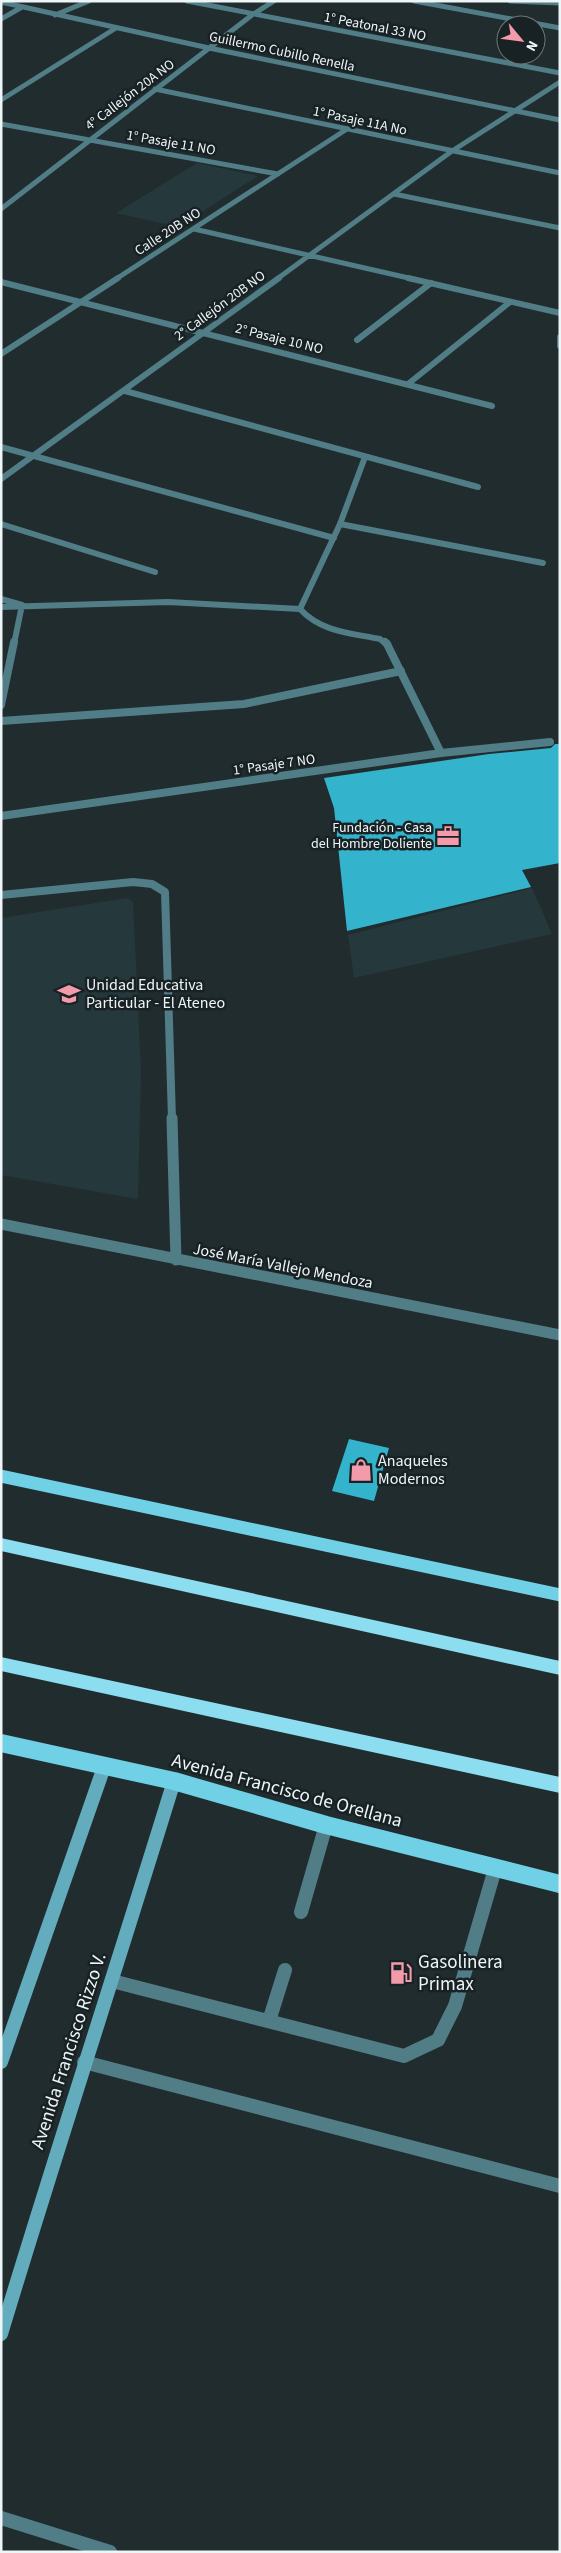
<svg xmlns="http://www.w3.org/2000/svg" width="561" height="2553" font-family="'Source Sans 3',sans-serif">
	<rect width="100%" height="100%" fill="#212c2f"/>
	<!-- built -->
	<path fill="#25383c" d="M197,163l61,13 -80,51 -62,-14z
		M532,888l20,46 -198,44 -6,-43z
		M127,898l6,4 8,168 -3,129 -137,-24v-257z"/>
	<!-- building -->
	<path fill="#34b3cd" d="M555,744h5v119l-38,7 9,17 -184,44 -13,-123 -10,-30 165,-24 62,-6z
		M349,1439l40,9 -15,53 -42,-10z"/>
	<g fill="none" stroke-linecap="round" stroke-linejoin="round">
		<!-- service-far2 -->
		<path stroke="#517d87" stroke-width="6" d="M357,340l74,-57
			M340,524l203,39
			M300,609c21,23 51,24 80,30l6,5"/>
		<!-- service-far1 -->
		<path stroke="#517d87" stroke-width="8" d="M385,642l2,2"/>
		<!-- service -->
		<path stroke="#517d87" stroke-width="14" d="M301,1912l25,-87
			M112,1981l292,75 34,-16 17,-34 40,-137
			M269,2021l16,-51"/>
		<!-- minor-far4 -->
		<path stroke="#517d87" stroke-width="5" d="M187,1l373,72
			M414,1l146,27
			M510,1l50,2
			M1,2l208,46 351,72
			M55,15l34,-14
			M1,19l21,-12
			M155,89l405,84
			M1,100l115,-72
			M1,124l277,50
			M394,194l166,34
			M1,209l251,-194 22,-14
			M194,229l219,50
			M116,279l231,-150
			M277,279l175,-128 108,-69"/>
		<!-- minor-far3 -->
		<path stroke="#517d87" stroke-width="6" d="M408,278l152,35
			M1,282l491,124
			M560,337v9
			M1,354l117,-76
			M408,384l102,-82
			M125,391l353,96
			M1,447l333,91
			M1,479l278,-201
			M1,524l154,48
			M1,599l21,6 -8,39
			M1,607l167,-5 132,7 40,-85 25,-67"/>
		<!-- minor-far2 -->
		<path stroke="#517d87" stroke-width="8" d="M387,644l54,109
			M1,705l13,-63
			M1,721l243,-17 157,-33
			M1,816l440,-63 109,-11
			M1,895l132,-13 19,2 13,8 7,227"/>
		<!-- minor-far1 -->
		<path stroke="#517d87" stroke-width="11" d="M172,1118l4,142
			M1,1224l559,111"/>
		<!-- minor -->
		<path stroke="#517d87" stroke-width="14" d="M84,2062l476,124
			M1,2518l109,34"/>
		<!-- secondary -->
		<path stroke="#63acbd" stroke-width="14" d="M1,2062l103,-295
			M1,2334c56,-185 116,-368 173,-553"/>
		<!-- primary-far1 -->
		<path stroke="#70d0e6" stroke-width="13" d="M1,1476l559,119"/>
		<!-- primary -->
		<path stroke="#70d0e6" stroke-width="18" d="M1,1743l173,38 152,44 234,59"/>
		<!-- trunk -->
		<path fill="#8dddf0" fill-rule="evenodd" d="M1,1538l559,123v14l-559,-124z
			M1,1657l559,120v16l-559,-122z"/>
	</g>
	<!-- icons -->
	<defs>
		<symbol id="office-bare" viewBox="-9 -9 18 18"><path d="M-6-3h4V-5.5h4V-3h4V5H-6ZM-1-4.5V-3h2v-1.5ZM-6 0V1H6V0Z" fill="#f39aab" stroke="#182225" stroke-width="2.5" paint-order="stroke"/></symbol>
		<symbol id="school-bare" viewBox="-9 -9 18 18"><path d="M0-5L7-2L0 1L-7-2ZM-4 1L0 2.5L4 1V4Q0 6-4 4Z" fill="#f39aab" stroke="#182225" stroke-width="2.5" paint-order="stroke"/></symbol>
		<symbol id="shop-bare" viewBox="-9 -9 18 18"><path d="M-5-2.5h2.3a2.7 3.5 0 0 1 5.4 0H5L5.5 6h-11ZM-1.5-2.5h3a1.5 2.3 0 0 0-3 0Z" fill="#f39aab" stroke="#182225" stroke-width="2.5" paint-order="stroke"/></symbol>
		<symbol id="fuel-bare" viewBox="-9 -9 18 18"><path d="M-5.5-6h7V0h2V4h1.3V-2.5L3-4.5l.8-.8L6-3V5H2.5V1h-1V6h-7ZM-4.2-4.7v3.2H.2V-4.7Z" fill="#f39aab" stroke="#182225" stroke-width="2.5" paint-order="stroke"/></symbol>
	</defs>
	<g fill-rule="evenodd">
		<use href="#office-bare" x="432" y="820" width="32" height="32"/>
		<use href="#school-bare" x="53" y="978" width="32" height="32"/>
		<use href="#shop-bare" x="345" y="1454" width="32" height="32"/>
		<use href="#fuel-bare" x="385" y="1957" width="32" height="32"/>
	</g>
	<g text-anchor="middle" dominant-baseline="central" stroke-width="5" stroke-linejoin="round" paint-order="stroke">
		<!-- far-street labels -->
		<g font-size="14" fill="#eef5f7" stroke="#182225">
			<text transform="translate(375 27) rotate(11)">1° Peatonal 33 NO</text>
			<text transform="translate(282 52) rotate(12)">Guillermo Cubillo Renella</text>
			<text transform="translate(130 95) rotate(-37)">4° Callejón 20A NO</text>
			<text transform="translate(360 121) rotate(12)">1° Pasaje 11A No</text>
			<text transform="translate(171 143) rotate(10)">1° Pasaje 11 NO</text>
			<text transform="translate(168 232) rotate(-33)">Calle 20B NO</text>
			<text transform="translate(220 306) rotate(-36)">2° Callejón 20B NO</text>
			<text transform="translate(279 339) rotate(14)">2° Pasaje 10 NO</text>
			<text transform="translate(274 765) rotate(-8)">1° Pasaje 7 NO</text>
		</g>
		<!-- far-poi labels -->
		<g font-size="14" fill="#eef5f7" stroke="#182225" text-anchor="end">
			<text x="432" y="828">Fundación - Casa<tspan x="432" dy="16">del Hombre Doliente</tspan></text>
		</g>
		<!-- poi labels -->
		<g font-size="16" fill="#eef5f7" stroke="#182225" text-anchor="start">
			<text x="86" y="985">Unidad Educativa<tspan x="86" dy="18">Particular - El Ateneo</tspan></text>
			<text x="378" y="1461">Anaqueles<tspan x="378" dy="18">Modernos</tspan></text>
		</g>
		<!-- street labels -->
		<g font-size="16" fill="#eef5f7" stroke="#182225">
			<text transform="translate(283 1266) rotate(11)">José María Vallejo Mendoza</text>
		</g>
		<!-- near-street labels -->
		<g font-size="19" fill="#eef5f7" stroke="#182225">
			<text transform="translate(287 1791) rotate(15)">Avenida Francisco de Orellana</text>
			<text transform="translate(69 2051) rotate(-72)">Avenida Francisco Rizzo V.</text>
		</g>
		<!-- near-poi labels -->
		<g font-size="19" fill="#eef5f7" stroke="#182225" text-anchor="start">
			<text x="418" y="1962">Gasolinera<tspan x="418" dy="22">Primax</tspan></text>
		</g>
	</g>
	<!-- border -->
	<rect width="561" height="2553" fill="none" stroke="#eef5f7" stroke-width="5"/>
	<!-- north arrow -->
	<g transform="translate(521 40) rotate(119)"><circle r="24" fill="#182225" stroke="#6e7679"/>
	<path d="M0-4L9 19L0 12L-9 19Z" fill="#f39aab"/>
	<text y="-8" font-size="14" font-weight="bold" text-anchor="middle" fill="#eef5f7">N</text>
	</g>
</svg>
